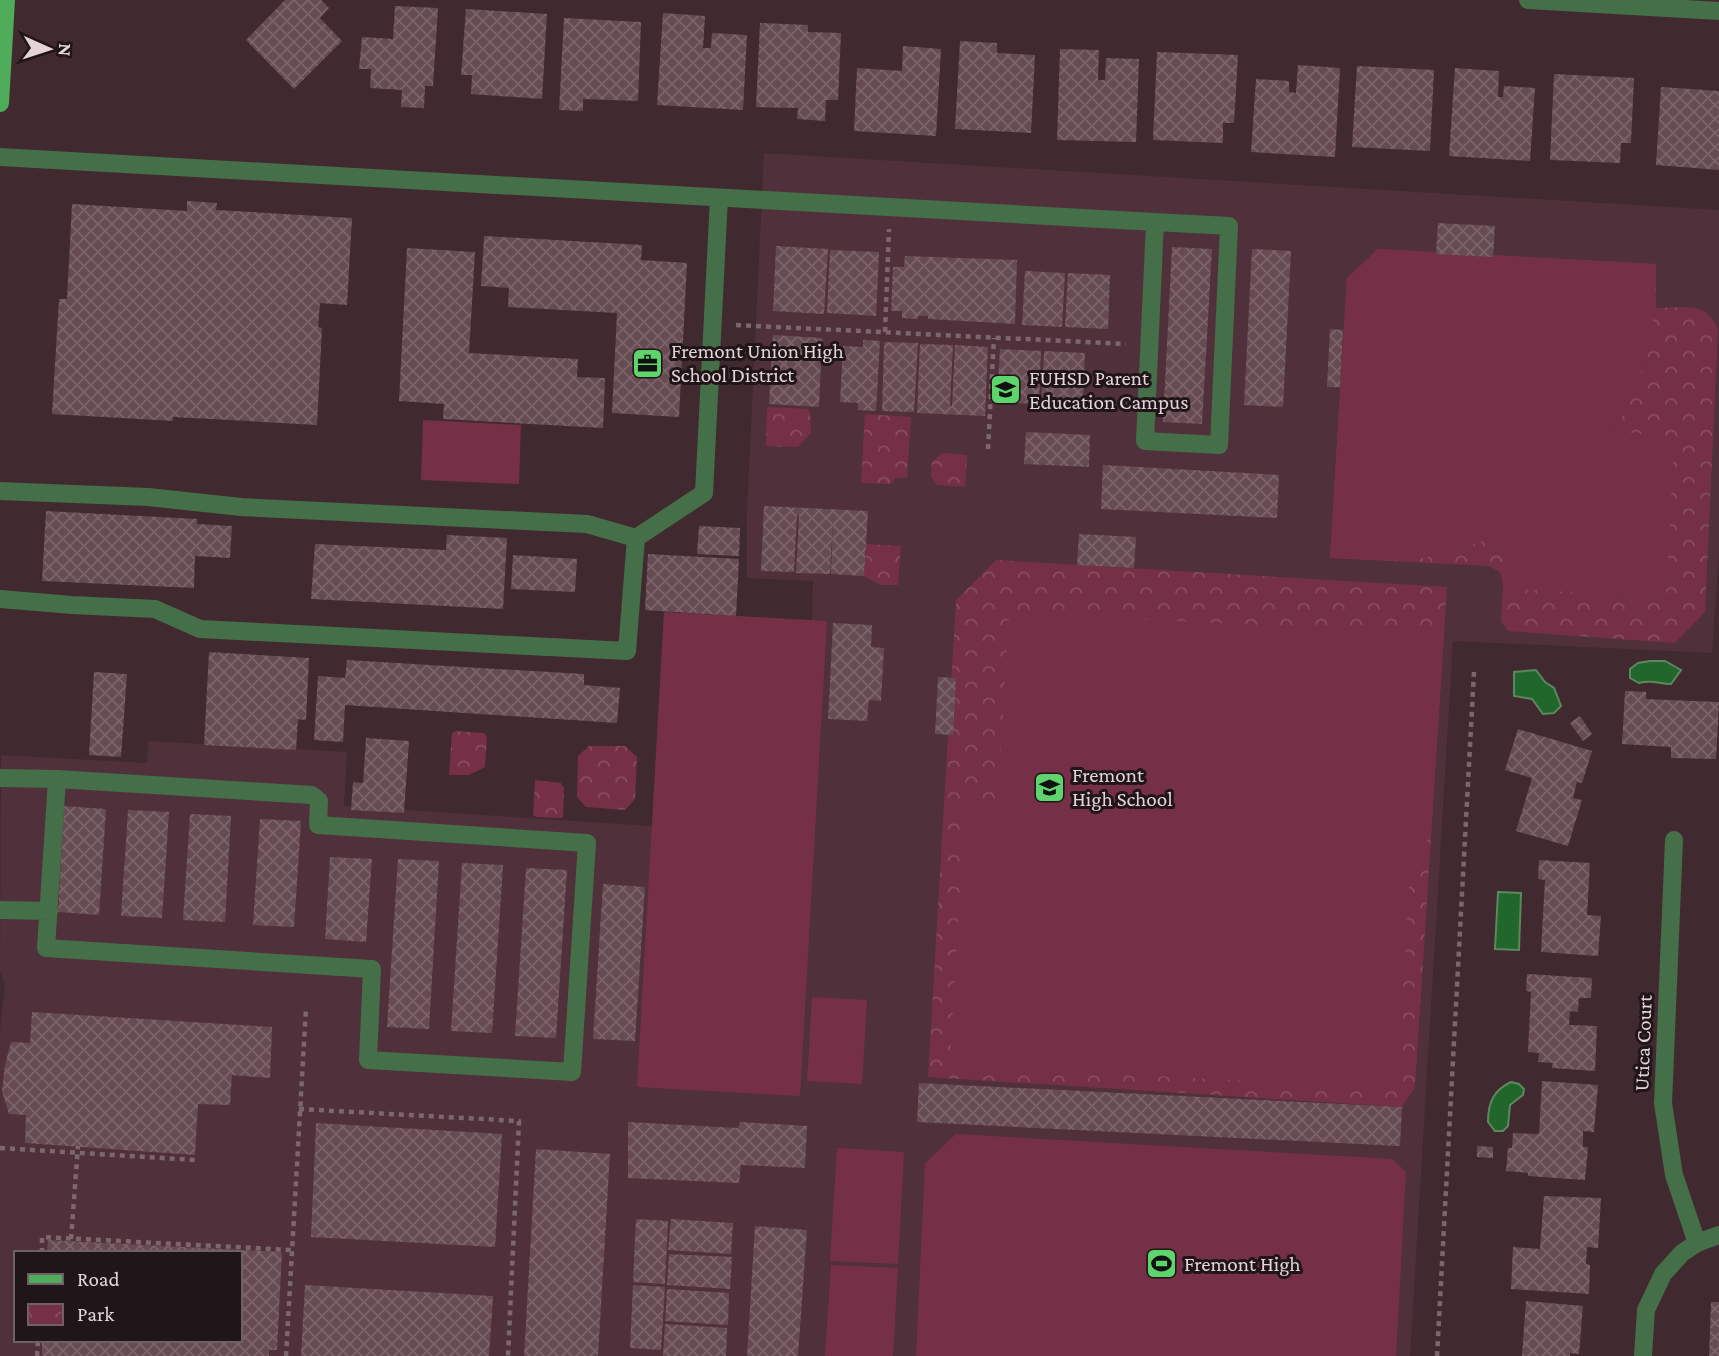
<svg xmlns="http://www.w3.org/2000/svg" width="1719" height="1356" font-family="'Crimson Pro',serif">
	<defs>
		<pattern id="park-crowns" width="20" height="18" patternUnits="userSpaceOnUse" patternTransform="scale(1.75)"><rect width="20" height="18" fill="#753048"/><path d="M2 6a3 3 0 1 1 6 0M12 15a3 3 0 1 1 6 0" fill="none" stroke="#884d62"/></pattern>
		<pattern id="building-cross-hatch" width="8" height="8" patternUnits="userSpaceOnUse" patternTransform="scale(1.75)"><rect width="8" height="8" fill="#664b52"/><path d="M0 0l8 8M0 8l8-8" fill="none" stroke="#7c646a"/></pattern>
	</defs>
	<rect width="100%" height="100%" fill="#412930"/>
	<!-- built -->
	<path fill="#50303a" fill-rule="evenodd" d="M764,153l955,57v342l-7,101 -259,-12 -43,715h-1410v-325l5,-47 -5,-12 1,-217 146,8 1,-22 199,11 -3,54 308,20 12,-214 148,8 1,-39 -66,-3v-67zM16,1253h224v87h-224z"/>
	<!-- park -->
	<path fill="url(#park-crowns)" d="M1378,249l278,15v44c27,0 50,-8 62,21l-13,283 -30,31 -167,-12 -7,-10 2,-37 -3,-12 -11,-6 -159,-8 17,-280z
		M767,407l40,2 3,3 1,21 -13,14 -32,-1z
		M865,414l46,3 -4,61h-12l-4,6 -30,-1z
		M942,453l25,2 -2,32 -28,-2 -6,-8 1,-15z
		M866,544l35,2 -3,39h-17l-17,-9z
		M996,560l451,27 -32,500 -13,20 -474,-30 28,-477z
		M456,731l28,2 3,4 -2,30 -16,8h-20l3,-42z
		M589,746h36l12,11 -2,42 -10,11 -39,-3 -9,-10 1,-41z
		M535,780l26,3 3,5 -1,30 -27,-1 -3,-2z"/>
	<!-- pitch -->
	<path fill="#753048" d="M1378,249l278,15c0,62 -9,114 -43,167l61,6 -8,161 -160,-10 -3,-55 -49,19 -47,9 -77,-3 17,-280z
		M423,420l98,5 -2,59 -98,-4z
		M664,612l163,9 -27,475 -163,-9z
		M1009,612l435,23 -13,198 -21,36 -13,220 -447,-24 15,-266 33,1z
		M812,997l55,3 -5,84 -55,-3z
		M956,1134l437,25 13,13 -10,184h-480l9,-193z
		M837,1148l67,4 -6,112 -68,-3z
		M831,1265l67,3 -5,88h-68z"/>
	<!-- water -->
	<path fill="#21662b" stroke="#5c875f" stroke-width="2" d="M1650,661h15l16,9 -10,14c-12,0 -19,-5 -32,-1l-9,-5v-9l8,-6z
		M1536,670l9,12 9,6 7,18 -7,7 -11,1 -11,-15 -18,-3v-24z
		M1498,892l23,1 -2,57 -24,-1z
		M1511,1082l8,2 5,5 -1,6 -13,10 -2,21 -5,5h-8l-7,-9c0,-20 6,-32 23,-40z"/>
	<!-- building -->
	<path fill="url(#building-cross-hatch)" d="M285,0h36l8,8 -9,10 22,23 -48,48 -48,-49z
		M395,6l43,2 -5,78h-8l-1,22 -23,-1 1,-17 -32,-2 1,-19h-12l3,-32 31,2z
		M466,9l81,5 -5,85 -71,-5 1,-19h-11z
		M663,13l42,3 -2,32h8l1,-15 35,2 -4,75 -86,-5z
		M564,18l77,4 -3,79 -55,-2v12l-24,-1z
		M760,23l48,2v7l33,1 -3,67h-12l-1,21 -28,-2 1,-11 -42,-1z
		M960,41l37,2v10l38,2 -4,78 -76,-4z
		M903,46l38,3 -5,87 -82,-5 3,-63 45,3z
		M1060,49l39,1 -1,30h7l1,-22 33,1 -3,83 -79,-2z
		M1157,52l81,3 -4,68h-11v20l-70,-3z
		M1298,65l42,3 -5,89 -84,-5 5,-73 33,2v11l7,1z
		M1357,66l77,4 -4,81 -78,-4z
		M1455,68l44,3 -1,26h5l1,-11 31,2 -5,73 -81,-5z
		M1554,74l80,4 -3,65h-10l-1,20 -70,-3z
		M1661,87l58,4v79l-63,-5z
		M187,201l30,2 -1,7 136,8 -5,87 -27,-2 -2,24 4,1 -5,97 -144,-8v4l-121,-7 7,-115h8l5,-95 115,7z
		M1438,223l57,3 -2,31 -57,-3z
		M484,236l158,9 -1,15 46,3 -8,154 -67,-4 5,-100 -109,-6 1,-19 -28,-2z
		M776,246l52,3 -4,65 -51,-3z
		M1172,247l40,2 -10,175 -39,-2z
		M407,248l68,4 -6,101 109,6 -1,18 28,1 -2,50 -160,-9 1,-15 -45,-3z
		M1252,249l39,2 -8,156 -39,-2z
		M830,250l49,2 -3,64 -49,-3z
		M905,256l112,4 -2,64 -87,-5v-3h-10v3l-16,-1v-7h-11l2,-44h11z
		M1025,271l40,2 -3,54 -40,-2z
		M1068,273l42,2 -2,54 -43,-2z
		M1330,329l13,1 -3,57h-13z
		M773,335l49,3 -3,69 -50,-3z
		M863,340l17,1 -4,70 -18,-1v-7l-18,-1 3,-56 20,1z
		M884,342l34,1 -4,69 -32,-1z
		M920,344l33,1 -3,61h2l3,-61 33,2 -3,69 -68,-3z
		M1000,349l41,2 -2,53 -42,-2z
		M1044,351l41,2 -2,53 -42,-2z
		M1026,432l64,3 -1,32 -65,-3z
		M1103,465l176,10 -2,43 -176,-9z
		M764,506l104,5 -4,65 -33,-2 2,-57 -3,57 -34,-1 3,-57 -2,-1 -3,57 -33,-1z
		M46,511l151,8v5l35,2 -2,32 -35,-2 -1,32 -152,-7z
		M699,526l41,2 -1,28 -42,-2z
		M1079,534l57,3 -2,31 -57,-3z
		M447,535l60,3 -4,71 -192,-10 4,-55 131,6z
		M648,554l91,5 -3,57 -91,-6z
		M513,555l64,4 -2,33 -64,-3z
		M833,623l39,2 -1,22 13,1 -3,53 -12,-1 -2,21 -39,-2z
		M209,652l100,6 -3,62 -8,-1 -2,31 -92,-5z
		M347,660l237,14v11l36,3 -3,35 -272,-18 -2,37 -29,-2 4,-64 27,2z
		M94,672l33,2 -6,83 -32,-2z
		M938,677l18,1 -3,57 -18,-1z
		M1625,691l21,1v7l73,3 -3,57 -45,-1v-11l-49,-3z
		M1580,716l12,18 -9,7 -13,-18z
		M1518,729l74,22 -10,32 -5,-1 -4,16 9,2 -14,46 -52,-15 16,-53 -27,-8z
		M366,738l43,3 -5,72 -53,-3 2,-28 10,1z
		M64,806l42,3 -7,106 -41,-3z
		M128,810l41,2 -7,106 -41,-2z
		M190,814l41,2 -6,106 -42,-2z
		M260,819l41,2 -7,106 -41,-2z
		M330,857l42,2 -6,83 -41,-3z
		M398,859l41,2 -10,168 -42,-2z
		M1539,860l51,3 -3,52 14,1 -3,40 -57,-4 4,-72 -7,-1z
		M462,863l41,2 -11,168 -41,-2z
		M526,868l41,2 -11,168 -41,-2z
		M603,884l42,3 -10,154 -42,-2z
		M1527,974l65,4 -1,20h-12l-1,14 -8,-1 -1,14 28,1 -2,45 -43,-3 1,-5 -15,-1 1,-9 -11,-1 3,-60 -5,-1z
		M32,1012l240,15 -2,51 -38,-3 -2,30 -32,-1 -3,51 -170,-12 1,-28 -17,-1 -7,-23 3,-26 6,-23 19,1z
		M1542,1081l56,4 -4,47 -11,-1v16h5l-3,33 -57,-4v-3l-22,-2 2,-23h4l1,-15 26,1z
		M919,1083l483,24 -2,39 -483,-24z
		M628,1122l110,6 2,-6 67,4 -2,42 -64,-3 -2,18 -111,-5z
		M316,1123l186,11 -7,113 -184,-10z
		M1477,1146l16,1v11l-16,-1z
		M536,1149l74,5 -12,202h-74z
		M1544,1196l57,2 -3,50 -11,-1 -1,17 4,1 -1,29 -78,-5 2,-42 27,2z
		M636,1219l32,2 -3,63 -32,-2z
		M671,1219l62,4 -2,31 -63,-4z
		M755,1226l52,4 -9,126h-51z
		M48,1240l234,12 -5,98h-8v6h-227v-16h198v-87h-193z
		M669,1254l63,3 -2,32 -63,-4z
		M305,1285l188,11 -4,60h-188z
		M633,1285l32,2 -4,63 -31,-2z
		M667,1289l62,4 -1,32 -63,-4z
		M1526,1301l57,5 -4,48 -9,-1v3h-48z
		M1711,1302h8v54h-10z
		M665,1324l62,4 -1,28h-63z"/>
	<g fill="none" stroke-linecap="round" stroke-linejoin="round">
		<!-- path -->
		<path stroke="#7c676d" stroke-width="4.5" stroke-dasharray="5 5" stroke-linecap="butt" d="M736,325l390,19
			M885,332l4,-103
			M988,449l6,-111
			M299,1109l220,12 -11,235
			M0,1148l195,12
			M71,1239l7,-93
			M42,1253v-16l250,13
			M37,1356l1,-16
			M286,1356l20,-348
			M1437,1356l37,-684"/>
		<!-- minor -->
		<path stroke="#456f48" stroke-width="18" d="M1528,0l191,11
			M0,157l1155,65 74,4 -10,219 -74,-4 10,-219
			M0,491l148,6 93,10 346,17 49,14
			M0,599l72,6 83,4 45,20 427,22 9,-113 68,-45 15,-295
			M0,778l57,1
			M57,779l255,16 7,6 -1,24 269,18 -15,229 -204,-12 4,-91 -326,-21z
			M1674,840l-11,263 11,72 23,68
			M0,910l49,1
			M1643,1356l3,-46 17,-36 19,-21 15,-10 22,-8"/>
		<!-- major -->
		<path stroke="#4eac5a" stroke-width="18" d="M0,103l6,-103"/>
	</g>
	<!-- icons -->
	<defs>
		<symbol id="office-square" viewBox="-11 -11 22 22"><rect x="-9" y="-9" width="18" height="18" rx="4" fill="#5dd56c" stroke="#201518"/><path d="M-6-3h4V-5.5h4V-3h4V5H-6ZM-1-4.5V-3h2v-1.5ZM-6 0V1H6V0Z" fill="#111"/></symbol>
		<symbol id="school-square" viewBox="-11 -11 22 22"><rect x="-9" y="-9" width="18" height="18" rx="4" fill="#5dd56c" stroke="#201518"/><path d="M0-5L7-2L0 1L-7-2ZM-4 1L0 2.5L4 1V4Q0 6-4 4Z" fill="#111"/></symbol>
		<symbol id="stadium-square" viewBox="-11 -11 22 22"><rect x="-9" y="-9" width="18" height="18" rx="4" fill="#5dd56c" stroke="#201518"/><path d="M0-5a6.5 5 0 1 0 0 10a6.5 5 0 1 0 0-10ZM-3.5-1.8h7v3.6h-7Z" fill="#111"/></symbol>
	</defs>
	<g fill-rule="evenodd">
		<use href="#office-square" x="630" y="346" width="35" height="35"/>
		<use href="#school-square" x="988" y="372" width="35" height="35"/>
		<use href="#school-square" x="1032" y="770" width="35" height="35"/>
		<use href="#stadium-square" x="1144" y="1246" width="35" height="35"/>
	</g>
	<g text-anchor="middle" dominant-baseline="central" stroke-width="6" stroke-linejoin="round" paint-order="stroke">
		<!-- poi labels -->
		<g font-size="21" fill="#e4d4d8" stroke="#201518" text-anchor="start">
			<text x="671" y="351">Fremont Union High<tspan x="671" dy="24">School District</tspan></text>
			<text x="1029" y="378">FUHSD Parent<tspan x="1029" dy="24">Education Campus</tspan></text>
			<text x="1072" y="775">Fremont<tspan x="1072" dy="24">High School</tspan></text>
			<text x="1184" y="1264">Fremont High</text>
		</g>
		<!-- street labels -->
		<g font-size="21" fill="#e4d4d8" stroke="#201518">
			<text transform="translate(1643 1043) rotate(-88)">Utica Court</text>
		</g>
	</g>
	<!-- legend -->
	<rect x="14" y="1251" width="228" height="91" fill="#201518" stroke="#6e6165" stroke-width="2"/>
	<rect x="28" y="1274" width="35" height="10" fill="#4eac5a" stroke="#6e6165" stroke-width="2"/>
	<text x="77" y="1286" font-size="21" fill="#e4d4d8">Road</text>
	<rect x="28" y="1304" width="35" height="21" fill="url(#park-crowns)" stroke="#6e6165" stroke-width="2"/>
	<text x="77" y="1321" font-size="21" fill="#e4d4d8">Park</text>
	<!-- north arrow -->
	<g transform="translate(49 49) rotate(93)" stroke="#201518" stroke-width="5" paint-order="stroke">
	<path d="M0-5L12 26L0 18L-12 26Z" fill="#e4d4d8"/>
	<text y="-10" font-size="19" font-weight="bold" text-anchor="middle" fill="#e4d4d8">N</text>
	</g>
</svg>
